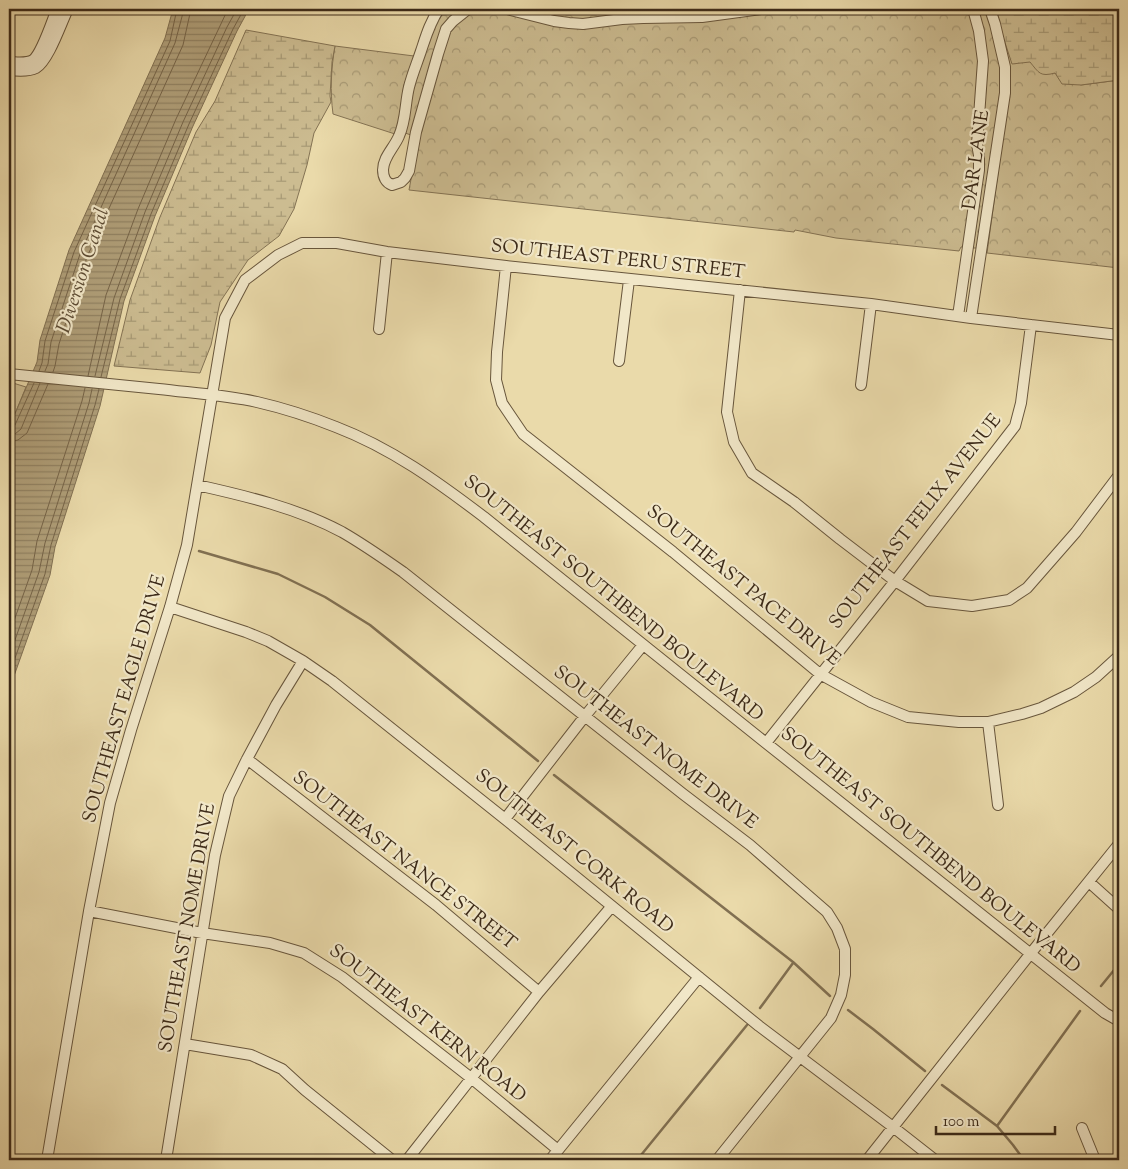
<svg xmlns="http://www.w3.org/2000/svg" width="1128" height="1169" font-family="'Sorts Mill Goudy',serif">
	<defs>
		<pattern id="forest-crowns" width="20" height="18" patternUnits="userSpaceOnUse" patternTransform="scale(1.25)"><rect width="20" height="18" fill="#ccbc91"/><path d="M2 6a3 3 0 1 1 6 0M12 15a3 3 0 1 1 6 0" fill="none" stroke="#a79975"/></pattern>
		<pattern id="wetland-marsh" width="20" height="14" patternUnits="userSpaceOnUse" patternTransform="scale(1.25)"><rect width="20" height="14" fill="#ccbc91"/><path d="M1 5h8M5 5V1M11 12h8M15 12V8" fill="none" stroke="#a79975"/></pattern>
		<pattern id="water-rules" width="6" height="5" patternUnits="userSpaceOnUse" patternTransform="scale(1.25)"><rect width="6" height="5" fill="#af9e78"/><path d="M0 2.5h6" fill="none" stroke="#908161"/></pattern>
	</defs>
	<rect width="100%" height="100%" fill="#eadaaa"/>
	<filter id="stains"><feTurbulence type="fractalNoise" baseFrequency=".004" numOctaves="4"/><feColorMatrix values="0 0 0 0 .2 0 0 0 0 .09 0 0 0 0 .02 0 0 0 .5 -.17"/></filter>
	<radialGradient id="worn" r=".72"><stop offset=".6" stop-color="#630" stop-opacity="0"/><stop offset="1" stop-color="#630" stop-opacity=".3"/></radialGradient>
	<!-- green -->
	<path fill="#ccbc91" stroke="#847354" d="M9,380h4v3l13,4 -17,41z"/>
	<!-- forest -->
	<path fill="url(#forest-crowns)" stroke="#847354" d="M447,9h21l1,2 8,-2h16l54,5 86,-4 9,13 7,-4 -6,-9 36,-1h289l7,23 3,29 -5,82c5,33 -5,71 -10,104h-2l-2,4 -123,-13 -41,-8 -1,2 -385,-42 8,-43 3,-9 -15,-5 9,-46 20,-62 7,-11z
		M978,9h7l6,16 9,42v25l-21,156h-6l11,-77v-16l-2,-12v-13l4,-40 1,-28z
		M1002,34l28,28 51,23 38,-5v188l-132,-15 22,-160z
		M335,46l79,10 -10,29 -5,34 -4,15 -62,-20c-3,-23 -2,-45 2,-68z"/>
	<!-- wetland -->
	<path fill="url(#wetland-marsh)" stroke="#847354" d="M994,9h125v71l-38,5 -19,-1 -7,-11c-15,4 -16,0 -25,-11l-18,2z
		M246,30l89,16 -3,16 -2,34 1,6 -17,31 -7,32 -13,44 -15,27 -31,24 -28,42 -9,43 -11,28 -86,-7 16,-66 30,-83 36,-85 19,-31z"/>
	<!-- water -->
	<path fill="url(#water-rules)" stroke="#817052" d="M173,9h76l-12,22 -44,95 -38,90 -31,85 -24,105 -45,141 -5,28 -41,115v-262l28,-66 3,-22 29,-90 96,-212z"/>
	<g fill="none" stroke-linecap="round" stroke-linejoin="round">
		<!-- shore -->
		<path stroke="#766448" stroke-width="1" d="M39,371l3,-8 3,-22 29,-89 96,-211 7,-32
			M45,371l3,-7 3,-22 29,-88 95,-211 9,-34
			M53,372l2,-6 4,-22 28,-87 96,-212 8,-36
			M88,376l18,-81 32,-86 38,-90 52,-110
			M95,376l19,-78 31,-86 38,-90 44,-95 10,-18
			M101,377l19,-78 31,-85 38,-90 44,-95 11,-20
			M9,428h4l2,-3 19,-42
			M9,435l6,-1 6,-5 19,-46
			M9,442l9,-2 9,-7 21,-49
			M9,635l23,-65 5,-29 45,-140 3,-13
			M9,657l30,-85 6,-29 44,-140 3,-14
			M9,675l36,-101 6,-29 44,-140 4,-16"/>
		<!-- stream -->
		<path stroke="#817052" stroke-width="2.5" d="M199,551l79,23 47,23 45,28 168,136
			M554,775l239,187 37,34
			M1101,986l18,-22
			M760,1008l33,-45
			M848,1010l25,19 52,42
			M942,1085l55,41 16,19 11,15
			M997,1126l83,-115
			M637,1160l110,-135"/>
		<defs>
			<path id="minor" d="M439,9c-9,13 -13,27 -18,42 -4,12 -9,24 -12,36 -4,16 -3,34 -10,49 -5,12 -16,21 -16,34 0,7 3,13 9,15l9,-3 4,-4 4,-7 7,-39 22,-78 8,-25 7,-8 15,-12
				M507,9l47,12 15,2 14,1 39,-5 21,-1 59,-1 59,-8
				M9,62c7,0 17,2 24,-2 9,-7 19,-39 24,-51
				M9,70c8,1 19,2 27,-2 13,-8 25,-45 32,-59
				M506,266l-9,86 -1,28 6,23 21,31 150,118 147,122 51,28 37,15 51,5h29l34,-8 19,-6 33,-16 22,-15 23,-21
				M740,290l-13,122 7,30 18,31 42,29 46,37 55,42 33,20 44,5 37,-6 18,-12 49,-56 43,-57
				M958,316l21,-146v-15l-2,-11 6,-83 -4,-30 -6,-22
				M971,318l34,-225v-26l-10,-43 -5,-15
				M379,329l8,-77
				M619,361l10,-81
				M9,374c50,5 100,10 150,15 33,4 66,6 98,13 26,6 54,15 79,25 55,21 102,55 148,90l282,226 339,270 14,8
				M861,385l10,-81
				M197,485c49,11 100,23 145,47 21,12 41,26 61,40l280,222 67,51 77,67 10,16 8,21v26l-4,20 -10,23 -114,142
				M170,607l76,25 22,9 35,20 29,20 173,138 254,207 134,101 42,33
				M988,722l10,83
				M766,743l129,-162 120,-155 6,-23 10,-78
				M247,759l189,146 103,87
				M505,819l80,-103 58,-71
				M1089,882l30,27
				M89,911l113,22 68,10 34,10 38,24 129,101 87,72
				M185,1044l66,11 31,14 23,21 87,70
				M1082,1128l13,32
				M47,1160l42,-249 21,-108 21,-73 39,-123 17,-62 38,-227 20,-38 33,-25 24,-12h35l50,9 119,14 365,38 100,14 148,17
				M166,1160l49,-305 14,-59 18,-37 29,-54 27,-44
				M407,1160l132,-168 73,-86
				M550,1160l149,-183
				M867,1160l164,-207 88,-109"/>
		</defs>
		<!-- minor casing -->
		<use href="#minor" stroke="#68563c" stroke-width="12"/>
		<!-- minor -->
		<use href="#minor" stroke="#f1e7c8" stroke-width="10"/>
	</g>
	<g text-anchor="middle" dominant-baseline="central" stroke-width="4.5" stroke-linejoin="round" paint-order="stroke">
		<!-- street labels -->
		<g font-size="19" fill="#3c2a18" stroke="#f1e7c8">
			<text transform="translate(977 160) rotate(-82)">DAR LANE</text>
			<text transform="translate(618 260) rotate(6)">SOUTHEAST PERU STREET</text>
			<text transform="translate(916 522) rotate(-52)">SOUTHEAST FELIX AVENUE</text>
			<text transform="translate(743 586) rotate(39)">SOUTHEAST PACE DRIVE</text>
			<text transform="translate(613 599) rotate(39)">SOUTHEAST SOUTHBEND BOULEVARD</text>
			<text transform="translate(125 699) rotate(-74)">SOUTHEAST EAGLE DRIVE</text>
			<text transform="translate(655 748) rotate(38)">SOUTHEAST NOME DRIVE</text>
			<text transform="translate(930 851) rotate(39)">SOUTHEAST SOUTHBEND BOULEVARD</text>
			<text transform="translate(574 852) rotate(39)">SOUTHEAST CORK ROAD</text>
			<text transform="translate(404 861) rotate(38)">SOUTHEAST NANCE STREET</text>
			<text transform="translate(188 928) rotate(-80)">SOUTHEAST NOME DRIVE</text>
			<text transform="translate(427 1024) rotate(38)">SOUTHEAST KERN ROAD</text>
		</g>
		<!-- water labels -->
		<g font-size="20" font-style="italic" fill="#5e4d35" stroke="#f1e7c8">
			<text transform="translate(84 271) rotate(-72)">Diversion Canal</text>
		</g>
	</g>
	<!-- margin -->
	<rect width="1128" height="1169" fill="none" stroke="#eadaaa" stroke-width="30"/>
	<rect x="10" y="10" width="1108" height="1149" fill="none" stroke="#3c2a18" stroke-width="2.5"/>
	<rect x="15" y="15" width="1098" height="1139" fill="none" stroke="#3c2a18"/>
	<!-- scale -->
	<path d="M936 1126v8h119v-8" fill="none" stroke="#3c2a18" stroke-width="2.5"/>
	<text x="943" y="1126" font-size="15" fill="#3c2a18" stroke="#f1e7c8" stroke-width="4" paint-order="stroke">100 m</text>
	<rect width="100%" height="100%" filter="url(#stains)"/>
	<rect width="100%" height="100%" fill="url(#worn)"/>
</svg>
